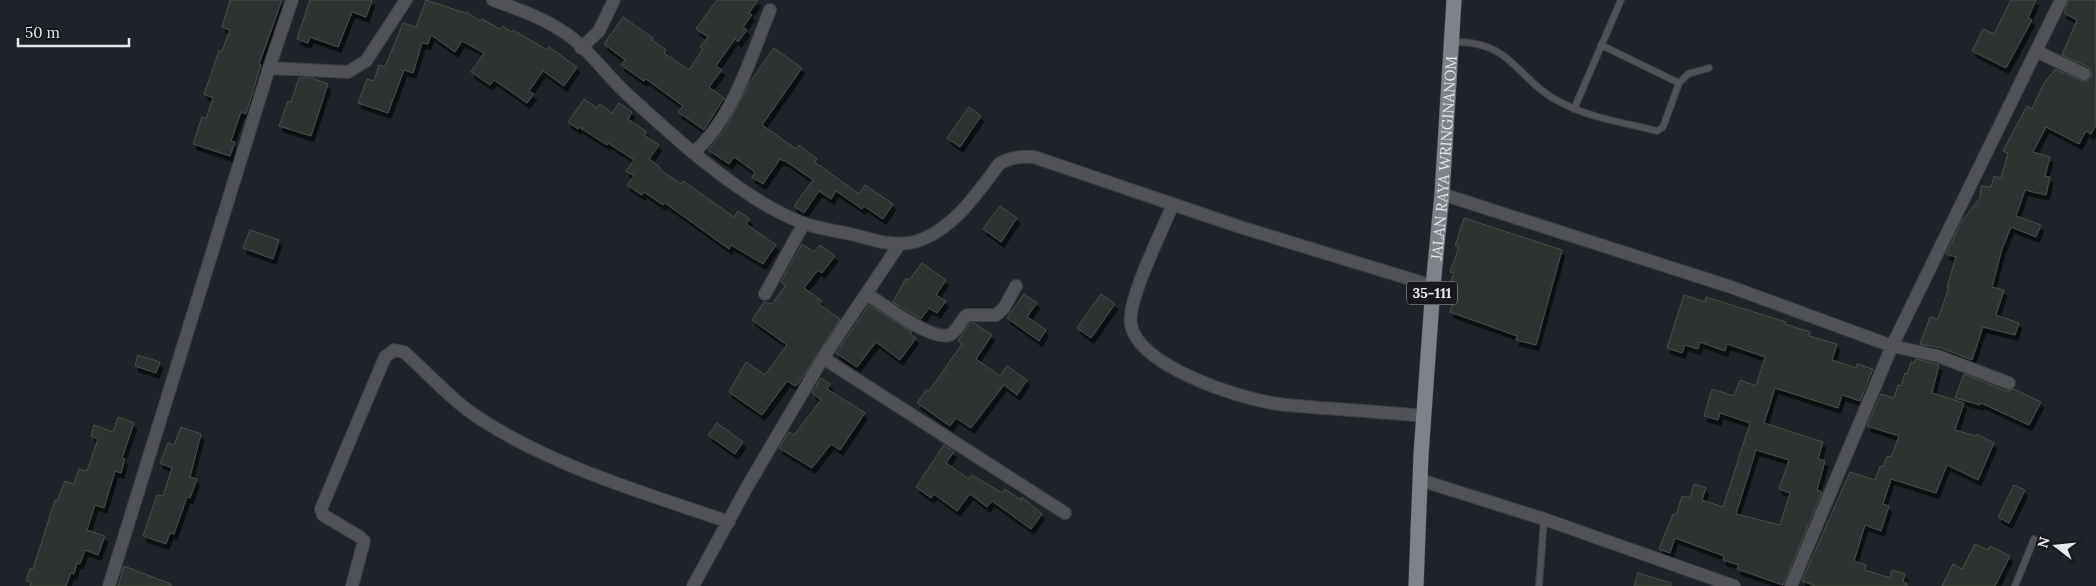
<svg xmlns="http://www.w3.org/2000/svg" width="2096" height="586" font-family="Lora,serif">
	<defs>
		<filter id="shadow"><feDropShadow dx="3" dy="5.5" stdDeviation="0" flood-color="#0009"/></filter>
	</defs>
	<rect width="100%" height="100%" fill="#1f2228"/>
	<!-- building -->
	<path fill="#2e332d" stroke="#494e48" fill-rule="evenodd" filter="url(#shadow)" d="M230,0h52l-23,64 2,1 -15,49 -5,-2 -10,29 4,1 -5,14 -37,-12 9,-27 4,2 7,-21 -9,-4 15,-43h3l8,-21 -8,-3z
		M310,0h62l-6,17 -14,-5 -14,35 -28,-10 -2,6 -11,-4z
		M426,0l39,13 2,-1 13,9 2,-2 18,10 3,-3 8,6 2,-2 34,20 2,-3 28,20 -13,19 -21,-15 -14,20 5,3 -7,9 -33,-23 -4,5 -19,-13 13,-19 -22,-12 -7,11 -24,-17 -3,9 -6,-1 -9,30 -9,-3 -16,43 -30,-10 9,-24 7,2 5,-16 6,2 18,-44 13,4z
		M717,0h41l-9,13 3,2 -9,12 4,3 -9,12 -3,-3 -19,27 6,4 -13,17 15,11 -20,32 -26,-18 5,-6 -37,-27 -2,2 -23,-16 4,-5 -21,-16 19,-27 30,21 -1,2 14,10 -2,3 25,17 14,-21 -3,-2 8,-10 -12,-8z
		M2011,0h25l-8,18 4,2 -26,48 -34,-17 11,-22 11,5z
		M2069,0h27v125l-5,9 -5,-3 -7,13 -33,-17 -13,25 17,5 -5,19 5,1 -4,18 -21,-5 -9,26 25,9 -5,12 -25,-10 -9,22 -10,38 12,3 -8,25 23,8 -4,12 -32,-8 -11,33 -31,-12 -21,-4 10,-27 8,2 11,-32h-2l9,-30 -10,-3 16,-33 18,-23 1,-12 10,1 3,-11 7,2 7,-25 -5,-2 24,-45 5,3 11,-24 12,-16 26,12h7l3,-4 1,-4 -4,-6 -26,-12 15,-35 -13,-7z
		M774,48l28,20 -40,57 34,24 3,-4 18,14 -2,3 44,32 6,-9 28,19 -10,15 -19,-13 -2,3 -26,-18 -5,8 -12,-8 -15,22 -10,-7 19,-26 -29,-20 -1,1 -3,-2 -17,25 -11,-7 3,-5 -21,-15 -5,7 -21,-14 18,-22 24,-46z
		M299,78h13l16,6 -17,52 -32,-10 9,-25 3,1z
		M584,99l13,9 3,-4 12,9 7,-10 13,9 -4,7 19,13 -3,3 15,10 -10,14 11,8 -1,2 22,15 2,-3 51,36 4,-6 12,8 -4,5 30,21 -13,19 -32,-19 -2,4 -64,-46 -2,2 -19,-13 -2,3 -15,-10 7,-9 -8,-5 8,-11 -26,-17 -1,2 -28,-18 -1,2 -10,-7z
		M969,107l12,9 -21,31 -13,-9z
		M1000,206l17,12 -16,24 -18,-13z
		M1464,218l98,32 -26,95 -20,-5 1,-4 -67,-24 4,-15 -7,-3 7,-21 -4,-1 9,-25 -4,-1z
		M250,230l29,10 -6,19 -30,-11z
		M802,244l12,8 6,-7 15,11 -13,17 -4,-3 -14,18 18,13 -3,3 21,15 -42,65 -3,2 -8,-5 -25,34 -33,-23 17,-30 19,13 22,-30 -35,-25 12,-18 8,2 13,-18 -4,-4z
		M922,263l24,17 -10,15 10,6 -9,12 -8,-5 -8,11 -28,-17 13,-24 3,2z
		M1024,294l13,9 -10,14 19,13 -7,11 -32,-23z
		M1101,294l14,10 -24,34 -14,-10z
		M1684,295l21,7 1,-5 80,25 -1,2 25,8 -1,4 28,8 -5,16 24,8 1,-4 16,5 -13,32 -18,-6 -4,13 -63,-20 -11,35 59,19 -5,17 7,2 -8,29 5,2 -39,93 -46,-16 2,-4 -16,-5 1,-4 -49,-18 -5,15 -11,-4 14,-35 3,1 6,-19 8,2 4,-14 12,4 -4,12 21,7 27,-84 -30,-10 -2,7 -14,-4 8,-27 22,7 6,-16 16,6 9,-29 -38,-13 -2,7 -25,-9 -2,7 -13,-4 -3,8 -15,-5zM1756,450l33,10 -10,29 11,4 -10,32 -44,-11z
		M869,305l43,27 -2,2 6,4 -16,22 -24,-18 -19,25 -21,-14z
		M970,323h4l18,12 -16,24 24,17 7,-10 20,14 -10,15 -13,-10 -33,43 -15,-10 -6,8 -33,-23 9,-13 3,1 33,-47 -4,-3z
		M138,355l22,7 -4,11 -21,-7z
		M1916,359l23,6 -7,28 32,10 -9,27 21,6 1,-2 17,9 -16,37 -31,-15 -11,28 -45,-14 -8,25 6,2 -8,25 -16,-6 -11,36 12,4 -1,5 25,8 2,-8 13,4 -2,8 4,1v3h-91l-14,-5 48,-109 25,8 5,-14 3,1 4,-11 4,1 8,-21 -32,-10 14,-32 13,4 4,-13 3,1 4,-13 2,1 4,-12 3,1z
		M1964,374l42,17 8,-2 27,13 -12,23 -48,-22 -1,2 -25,-7z
		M821,378l9,6 -3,5 38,24 -25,37 -9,-6 -19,24 -33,-20 10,-16 5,3 27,-35 -9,-7z
		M118,417l16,6 -12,35 3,1 -4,14 -6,-2 -11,37 -9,-3 -8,25 18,6 -7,19 -13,-5 -5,14 -3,-1 -3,11 -3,-1 -5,13h-36l1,-4 -5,-1 4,-13 3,1 22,-69 2,1 8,-20 9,3 5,-15 8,2 11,-32 -7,-3 3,-11 19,7z
		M717,423l26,19 -8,12 -27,-19z
		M181,427l20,7 -11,43 7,2 -7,19 -3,-1 -13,37 -4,-1 -4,11 -23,-8 14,-41 6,1 9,-28 -12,-5 8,-20 6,2z
		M944,445l10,7 -8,11 23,16 3,-4 30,18 3,-4 16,11 1,-3 20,17 -11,15 -39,-28 -5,6 -17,-13 -13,17 -23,-17 -3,4 -15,-11z
		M2014,485l11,5 -16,33 -11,-6z
		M1975,544l13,6 2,-4 20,10 -15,30h-53l11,-22 9,5z
		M124,566l47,18v2h-53z
		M1638,573l33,10v3h-37z"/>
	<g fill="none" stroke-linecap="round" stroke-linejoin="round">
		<defs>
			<path id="lane" d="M1452,42c62,-2 64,39 110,61 28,15 64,20 95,28l6,-4 16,-44 9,-9 21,-6
				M1601,45l78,38
				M1574,109l47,-109
				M1539,586l5,-67
				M2015,586l19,-47"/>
			<path id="street" d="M493,0c24,9 48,17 69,31 26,16 43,43 65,63 48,44 115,106 176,129 16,6 35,8 52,12 19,5 39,12 59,7 37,-10 63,-48 85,-78 11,-7 22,-8 35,-7l206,70 193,59
				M581,48l18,-17 15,-31
				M2036,51l48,23
				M269,68l79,4 18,-11 40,-61
				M693,153c39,-33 58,-96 77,-143
				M1442,194l289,93 161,59 169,-346
				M1173,204c-10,25 -47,98 -42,121 8,41 105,72 141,78 16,3 33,3 49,5 34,2 69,5 103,8
				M765,294l39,-71
				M867,294c16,10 64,47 82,41 8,-3 12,-15 18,-20h29l8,-7 12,-22
				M823,358l242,155
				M1420,480l124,39 190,67
				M109,586l160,-518 23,-68
				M352,586l12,-45 -4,-4 -37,-22 -2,-6 64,-152 9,-7 10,2c25,22 49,50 78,68 75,48 163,73 247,102
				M693,586l54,-99 76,-129 76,-113
				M1791,586l101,-240 46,10 71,27"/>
			<g id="primary">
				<path id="s1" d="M1416,586l5,-131 12,-169 9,-92 12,-194"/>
			</g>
		</defs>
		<!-- lane casing -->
		<use href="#lane" stroke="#3b3e43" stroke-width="8"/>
		<!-- street casing -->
		<use href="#street" stroke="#3b3e43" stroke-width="14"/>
		<!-- primary casing -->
		<use href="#primary" stroke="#3b3e43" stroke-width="16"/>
		<!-- lane -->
		<use href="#lane" stroke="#515255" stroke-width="6"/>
		<!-- street -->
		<use href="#street" stroke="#515255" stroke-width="12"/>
		<!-- primary -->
		<use href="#primary" stroke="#7f8288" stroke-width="15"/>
	</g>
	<g text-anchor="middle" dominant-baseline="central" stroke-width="5" stroke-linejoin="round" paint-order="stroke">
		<!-- shield labels -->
		<rect fill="#16181e" stroke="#a8aaae" stroke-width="1" x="1407" y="281.5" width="50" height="23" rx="4"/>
		<g font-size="14" font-weight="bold" fill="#e6e8ec">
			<text x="1432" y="293">35-111</text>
		</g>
		<!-- street labels -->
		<g font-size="15" fill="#e6e8ec" stroke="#16181e">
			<text stroke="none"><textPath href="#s1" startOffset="429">JALAN RAYA WRINGINANOM</textPath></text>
		</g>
	</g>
	<!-- north arrow -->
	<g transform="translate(2056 546) rotate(286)" stroke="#16181e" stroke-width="4" paint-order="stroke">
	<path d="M0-4L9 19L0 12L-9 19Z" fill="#e6e8ec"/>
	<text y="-8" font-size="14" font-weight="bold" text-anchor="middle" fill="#e6e8ec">N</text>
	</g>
	<!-- scale -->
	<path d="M18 38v8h111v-8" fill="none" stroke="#e6e8ec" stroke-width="2.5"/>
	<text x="25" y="38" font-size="15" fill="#e6e8ec" stroke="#16181e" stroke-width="4" paint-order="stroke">50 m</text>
</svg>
